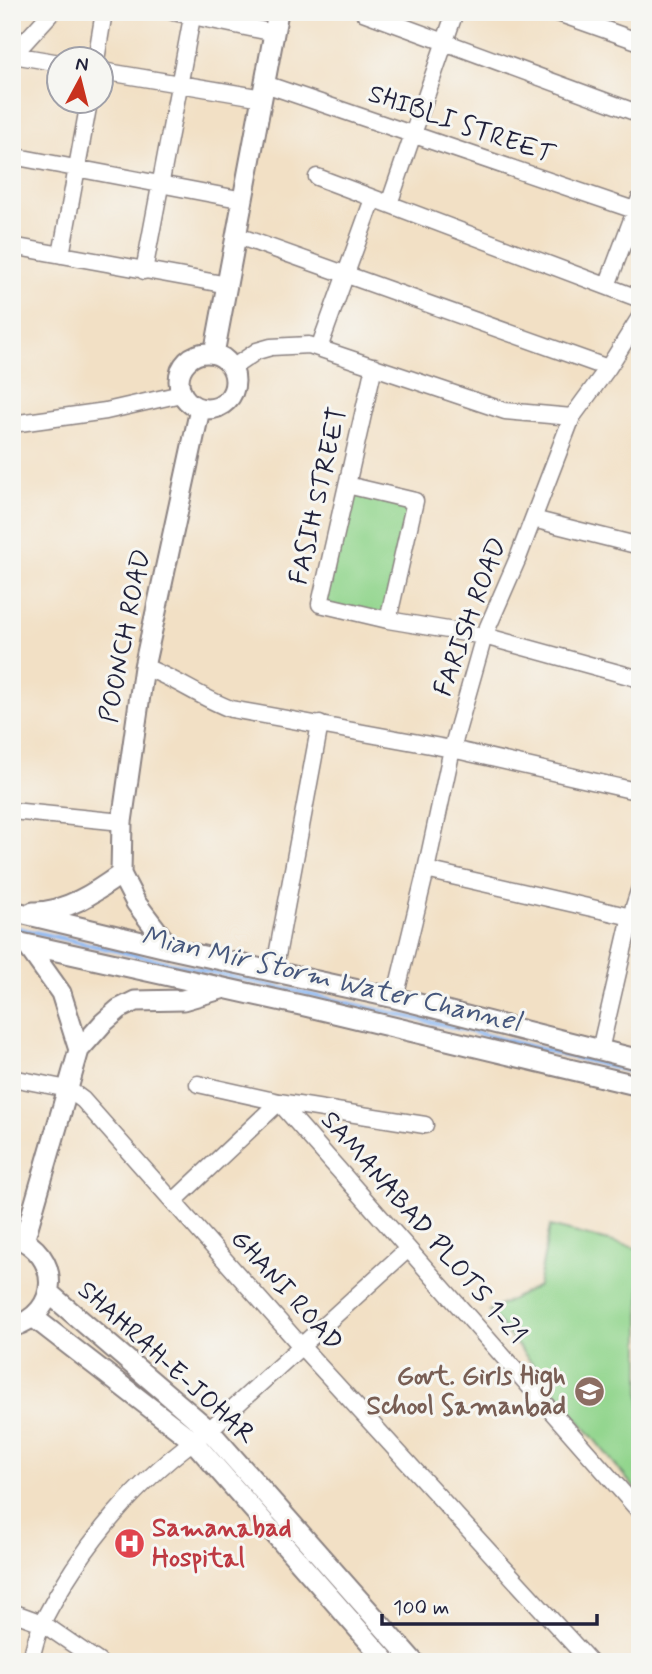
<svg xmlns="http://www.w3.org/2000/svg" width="652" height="1674" font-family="Mynerve,sans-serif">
	<rect width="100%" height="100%" fill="#f6f6f2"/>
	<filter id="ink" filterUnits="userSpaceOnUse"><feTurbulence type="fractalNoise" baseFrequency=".0143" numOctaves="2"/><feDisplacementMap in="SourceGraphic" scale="14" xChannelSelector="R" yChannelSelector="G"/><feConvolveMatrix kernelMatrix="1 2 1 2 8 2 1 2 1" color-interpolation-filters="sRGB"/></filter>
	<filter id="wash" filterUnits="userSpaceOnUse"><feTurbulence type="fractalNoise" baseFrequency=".00686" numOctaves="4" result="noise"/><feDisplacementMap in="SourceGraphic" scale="28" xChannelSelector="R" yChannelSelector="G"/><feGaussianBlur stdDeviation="1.57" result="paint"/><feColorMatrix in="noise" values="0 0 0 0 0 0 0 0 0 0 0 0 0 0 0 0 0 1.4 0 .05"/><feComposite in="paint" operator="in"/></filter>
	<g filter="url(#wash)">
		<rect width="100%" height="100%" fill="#f2e0c5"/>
		<!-- park -->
		<path fill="#92d58d" stroke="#5a7c64" stroke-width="2" d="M347,485l68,16 -27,119 -68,-16z
			M550,1226l90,23v246l-151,-184 49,-25z"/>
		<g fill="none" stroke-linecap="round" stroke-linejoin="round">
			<!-- stream -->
			<path stroke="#8ab9f5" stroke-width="4.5" d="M12,927l437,99 191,48"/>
		</g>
	</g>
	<g filter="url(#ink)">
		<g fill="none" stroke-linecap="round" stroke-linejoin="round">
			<defs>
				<path id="minor" d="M173,12l102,21
					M363,12l277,102
					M555,12l85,30
					M13,55l47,8
					M12,56l40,-44
					M96,60l8,-48
					M102,71l161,27
					M265,84l375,128
					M12,156l232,44
					M317,177l323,122
					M389,204l66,-192
					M238,236l370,132
					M12,246l216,39
					M61,255l28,-153
					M144,271l49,-259
					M607,286l33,-88
					M319,348l54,-149
					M374,366l-54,238 68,16 96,16 156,43
					M232,368l25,-17 14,-4 38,-2 196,66 67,6
					M12,424l94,-13 75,-17
					M347,485l68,16 -27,119
					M533,519l99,25
					M144,667c31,11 57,31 87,42l221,40 188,43
					M12,811l110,11
					M426,870l214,49
					M274,972l46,-248
					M395,998l31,-128 26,-121 32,-113 34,-78 54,-141 36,-49 32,-51
					M600,1050l31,-134 9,-28
					M12,1078l56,11 15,11 218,246 289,316
					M198,1084l81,18 146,23
					M174,1201l105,-99 361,410
					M12,1612l30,11 57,39
					M30,1662c4,-14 7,-29 13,-41 39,-76 95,-143 166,-191l199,-181"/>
				<path id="major" d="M179 381a28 28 0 1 1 56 0a28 28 0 1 1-56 0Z
					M214,354l64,-342
					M12,911l159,38 224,49 245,62
					M33,912c32,1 63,-20 88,-38
					M12,941l293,65 335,80
					M26,944l35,49 18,57
					M171,949l-35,-46 -15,-29 1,-52 22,-155 56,-258
					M24,1241l55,-191 24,-27 16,-14 16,-8 48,-1 38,-11
					M49,1293l160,137 205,232
					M33,1317l160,124 194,221
					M12,1327c50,-14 49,-73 3,-90"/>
			</defs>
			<!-- minor casing -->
			<use href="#minor" stroke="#8a8180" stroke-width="19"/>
			<!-- major casing -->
			<use href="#major" stroke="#8a8180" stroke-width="23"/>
			<!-- minor -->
			<use href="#minor" stroke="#fff" stroke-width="16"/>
			<!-- major -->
			<use href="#major" stroke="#fff" stroke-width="19"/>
		</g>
	</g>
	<!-- icons -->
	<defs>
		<symbol id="school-disc" viewBox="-11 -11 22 22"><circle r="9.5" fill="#8d6e63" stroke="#f6f6f2"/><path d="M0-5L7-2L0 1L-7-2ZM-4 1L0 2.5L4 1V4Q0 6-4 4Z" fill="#fff"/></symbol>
		<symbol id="hospital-disc" viewBox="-11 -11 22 22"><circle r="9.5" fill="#e0444e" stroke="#f6f6f2"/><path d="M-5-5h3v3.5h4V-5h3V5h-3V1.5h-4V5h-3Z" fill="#fff"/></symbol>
	</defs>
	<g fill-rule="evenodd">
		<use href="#school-disc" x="572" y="1374" width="35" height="35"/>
		<use href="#hospital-disc" x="112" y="1526" width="35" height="35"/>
	</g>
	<g text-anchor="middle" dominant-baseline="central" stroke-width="6" stroke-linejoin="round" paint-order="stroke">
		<!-- street labels -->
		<g font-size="26" fill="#22223b" stroke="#f6f6f2">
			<text transform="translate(461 125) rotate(19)">SHIBLI STREET</text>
			<text transform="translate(319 496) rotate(-77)">FASIH STREET</text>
			<text transform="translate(471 617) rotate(-70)">FARISH ROAD</text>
			<text transform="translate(126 636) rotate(-79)">POONCH ROAD</text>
			<text transform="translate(423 1228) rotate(49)">SAMANABAD PLOTS 1-21</text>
			<text transform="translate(286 1291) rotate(48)">GHANI ROAD</text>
			<text transform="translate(166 1363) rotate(42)">SHAHRAH-E-JOHAR</text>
		</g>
		<!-- education labels -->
		<g font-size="26" font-weight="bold" fill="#785e54" stroke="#f6f6f2" text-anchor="end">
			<text x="566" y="1377">Govt. Girls High<tspan x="566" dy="30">School Samanbad</tspan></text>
		</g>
		<!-- health labels -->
		<g font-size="26" font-weight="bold" fill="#be3a42" stroke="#f6f6f2" text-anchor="start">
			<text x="152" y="1529">Samanabad<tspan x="152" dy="30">Hospital</tspan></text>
		</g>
		<!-- water labels -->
		<g font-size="28" font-style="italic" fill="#46577c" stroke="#f6f6f2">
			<text transform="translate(331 980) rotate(13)">Mian Mir Storm Water Channel</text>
		</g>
	</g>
	<!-- margin -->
	<rect width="652" height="1674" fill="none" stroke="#f6f6f2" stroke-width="42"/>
	<!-- north arrow -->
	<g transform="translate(80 80) rotate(7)"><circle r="33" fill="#f6f6f2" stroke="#a1a1a9" stroke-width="2"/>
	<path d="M0-5L12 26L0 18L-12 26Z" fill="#c8321e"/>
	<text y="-10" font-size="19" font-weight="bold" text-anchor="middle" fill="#22223b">N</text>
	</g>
	<!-- scale -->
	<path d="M382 1614v10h215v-10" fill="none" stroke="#22223b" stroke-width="3.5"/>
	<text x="393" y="1614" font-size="21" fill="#22223b" stroke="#f6f6f2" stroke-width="5" paint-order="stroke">100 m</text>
</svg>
